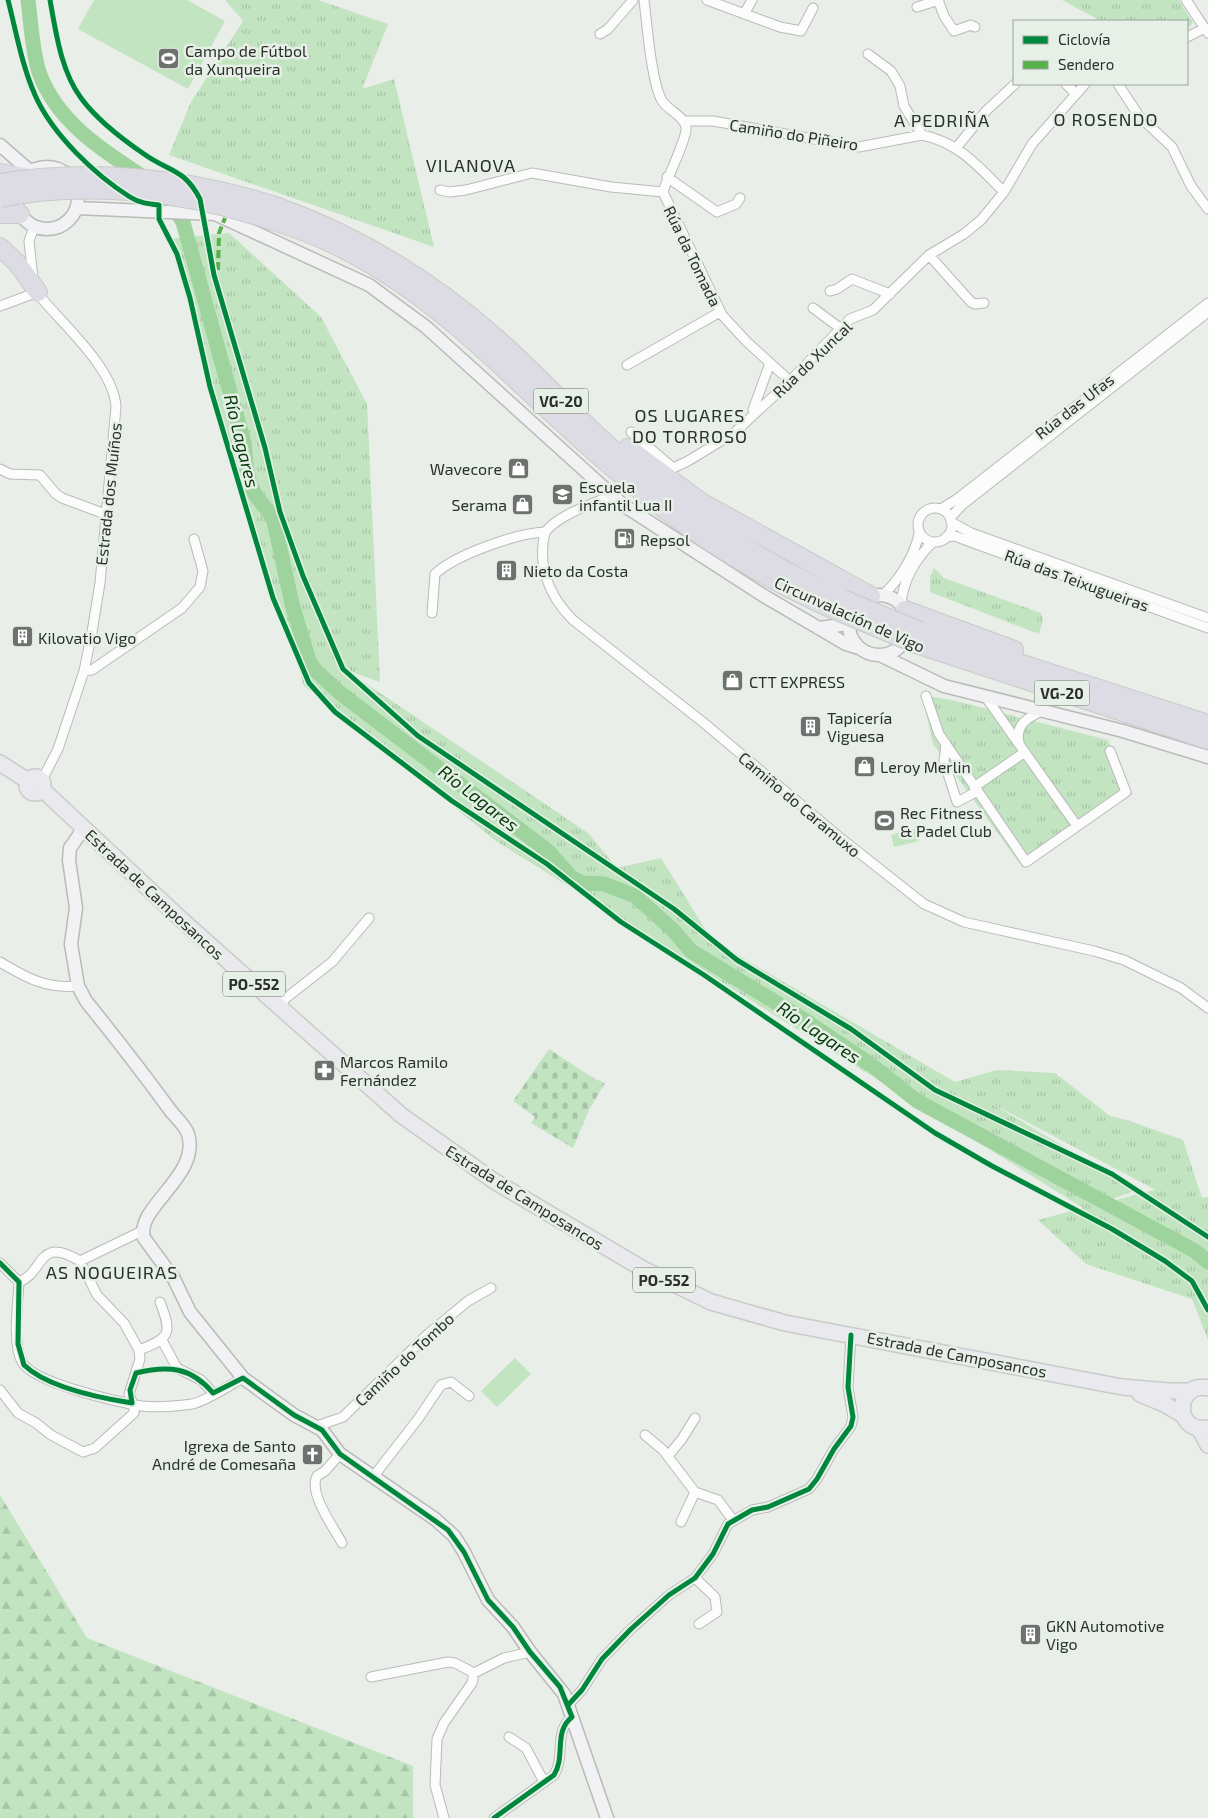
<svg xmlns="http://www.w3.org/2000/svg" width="1208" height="1818" font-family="'Exo 2',sans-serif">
	<defs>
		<pattern id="forest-firs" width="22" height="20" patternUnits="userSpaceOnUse" patternTransform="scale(1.25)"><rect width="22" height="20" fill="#c2e4c1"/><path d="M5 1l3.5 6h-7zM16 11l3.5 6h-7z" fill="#a7c4a6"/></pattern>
		<pattern id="cemetery-stones" width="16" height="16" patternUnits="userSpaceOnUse" patternTransform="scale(1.25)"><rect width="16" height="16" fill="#c2e4c1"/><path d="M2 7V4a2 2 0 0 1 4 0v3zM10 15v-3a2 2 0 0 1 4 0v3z" fill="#a7c4a6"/></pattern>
		<pattern id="park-tufts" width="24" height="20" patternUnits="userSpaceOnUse" patternTransform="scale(1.25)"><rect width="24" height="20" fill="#c2e4c1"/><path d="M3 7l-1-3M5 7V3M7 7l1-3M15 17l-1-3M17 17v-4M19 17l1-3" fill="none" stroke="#a7c4a6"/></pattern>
	</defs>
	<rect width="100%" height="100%" fill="#e9eee9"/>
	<!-- grass -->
	<path fill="#c2e4c1" d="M94,0h93l38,21 -37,68 -110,-60z
		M916,828l3,13 -25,6 -3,-12z
		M515,1358l16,16 -34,33 -16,-16z"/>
	<!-- forest -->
	<path fill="url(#forest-firs)" d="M0,1495l87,143 326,128v52h-413z"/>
	<!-- cemetery -->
	<path fill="url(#cemetery-stones)" d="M549,1049l46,30 10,4 -16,27 -16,38 -42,-25 4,-6 -22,-16z"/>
	<!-- park -->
	<path fill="url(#park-tufts)" fill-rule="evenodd" d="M225,0h93l70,24 -26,65 32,-10 40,168 -265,-92 22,-53 52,-81z
		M1062,0h117l14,23 -6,6v-8h-86z
		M229,233l92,84 46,87 13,278 -34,-12 242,163 29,35 44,-10 51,82 243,142 42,-12 58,3 55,43 17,4 56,20 19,58 6,-1v143l-16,-41 -106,-35 -48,-44 45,-12 -587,-367 -192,-155 -136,-447zM989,1102l165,87v1l-61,16 44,-16z
		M934,568l10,10 97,35 2,7 -4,14 -109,-42v-15z
		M922,695l30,5 156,40 24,54 -109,74 -90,-124z"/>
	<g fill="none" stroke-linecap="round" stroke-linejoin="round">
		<!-- river -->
		<path stroke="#9fd39d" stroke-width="15" d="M28,0c3,23 4,50 11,72 18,51 66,80 109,108
			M170,201l13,21 61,221c2,17 2,37 11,51 6,10 14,16 19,27l18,83 17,57 7,10 24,22 208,158 24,27 11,5 21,1 31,12 38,34 18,21 112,68 70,47 44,35 278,150 13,11"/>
		<defs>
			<path id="street" d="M644,0c3,24 7,78 17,99 5,11 23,16 25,28 2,9 -19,51 -23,65l59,123 25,27 43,39
				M707,0l73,27 21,4 12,-23
				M938,0l6,16 10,15 17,-6 4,2
				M1186,0l22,33
				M917,7l22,-7
				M744,14l8,-14
				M600,34l8,-5 25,-29
				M1187,37l18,-9
				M868,54l23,17 9,15 4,20 18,29
				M1066,84l9,9
				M1118,84l21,32 33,31 19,39 17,23
				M684,121h29l146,26 63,-12c36,7 57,32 82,57
				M957,147l29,-36 29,-27
				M667,177l50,35 19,-8 4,-6
				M440,190l9,2 17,-2 66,-17 79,14 52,5
				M929,255l42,47 4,2 9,-1
				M33,278l-4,-37 5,-14
				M37,291l6,9c24,28 71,70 73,107l-16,176 -8,49 -8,39 -26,78 -16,31
				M830,291l7,-2 15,-10 38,15
				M0,306l38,-14
				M813,308l27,20
				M627,365l93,-53
				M753,410l17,-47
				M631,432l42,36
				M0,469l10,5 30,1 16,19 6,4 43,16
				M669,470l19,-9 46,-28 56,-52 60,-62 23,-9 56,-55 35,-21 17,-14 23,-28 28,-48 53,-60
				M622,490c-24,14 -58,20 -77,42 -8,34 4,64 28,88l131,103 134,113 86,68 40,18 130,29 30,9 57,28 27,20
				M918 525a17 17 0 1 1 34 0a17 17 0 1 1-34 0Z
				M941,509l16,-10 251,-196
				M950,518l12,-13 246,-193
				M951,522l20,11 237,85
				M946,537l9,-1 13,5 240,87
				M883,595c17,-16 32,-40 36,-62
				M901,604c2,-24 15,-46 32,-62
				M432,613l3,-39c20,-19 82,-41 110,-42
				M84,671l8,-1 90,-62 18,-21 3,-16 -9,-32
				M926,696l13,38 87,128 100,-70 -16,-41
				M985,696l92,130
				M1019,742c-4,-18 10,-25 23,-31
				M946,744l-2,17 13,41 21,-11
				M974,787l51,-35
				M0,962c27,16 46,27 78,24
				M279,1006l7,-8 46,-36 37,-44
				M0,1263l19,19
				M19,1282c-1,22 -7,61 3,80 11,21 96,40 120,44 15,2 35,0 50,-2 13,-2 38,-19 51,-26
				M19,1282c26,-10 18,-47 61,-21l62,-30
				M162,1340l15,28 24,12 12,13
				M139,1350c32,-12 33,-17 21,-48
				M0,1390l18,23 18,10 15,12 32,17 12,-4 39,-35v-6l-5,-13 11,-35 -1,-9 -15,-27 -27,-28 -17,-34
				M317,1426l26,-9 85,-83 40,-33 23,-13
				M645,1435l18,15 32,42 23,8 15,20
				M340,1454l-15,17 -8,5c-9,17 17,52 25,67
				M668,1456l14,-17 13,-21
				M373,1477l45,-58 23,-34 10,-3 18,14
				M681,1522l14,-30
				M695,1578l20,19 2,15 -18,12
				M371,1677l77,-15 7,1 19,10 30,-15 26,-6
				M568,1705l14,-15 20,-31 29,-30 38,-34 26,-17 18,-24 15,-30 24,-14 16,-3 41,-18 8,-10 17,-30 17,-23 2,-9 -5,-30 3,-52
				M509,1737l17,11 18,34
				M444,1818l-9,-33 2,-46 7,-16 28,-40 2,-10
				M494,1818l60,-43c12,-19 -1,-43 18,-58"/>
			<path id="secondary" d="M0,145l31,27
				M16 198a31 31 0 1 1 62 0a31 31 0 1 1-62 0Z
				M77,208l138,6 154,71 57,42 197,178 141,91 82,48 13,4
				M849 625a30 30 0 1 1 60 0a30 30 0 1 1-60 0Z
				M819,628l22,-3 9,-4
				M880,655l64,31 179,45 85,26
				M84,828l-14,20 -1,12 7,48 -5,36 7,42 8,15c29,36 57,72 84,109 6,8 15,15 18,24 13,42 -53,73 -44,104l30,41 16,33 53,66 51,37 28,15 18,24 95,65 19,17 10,16 24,48 25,27 17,25 34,42 43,124"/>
			<path id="primary" d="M0,763l28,18
				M27 785a8 8 0 1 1 16 0a8 8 0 1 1-16 0Z
				M42,789l141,132 218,194 93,66 149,88 68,33 74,21 337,64 46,4h22
				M1208,1388c-33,-7 -35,46 0,40
				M1140,1394l24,10 19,11
				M1199,1428l9,17"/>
			<path id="highway" d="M0,173l24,4
				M278,207c81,29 152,73 216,129 41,36 78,77 118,113 69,61 147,112 231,150
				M0,214h20
				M273,221c140,41 227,150 333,241 70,61 146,112 231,149
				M0,247l17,16 21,29
				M628,448l73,54 170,94
				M905,610l109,40
				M920,631l288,93
				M916,644l292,96"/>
		</defs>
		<!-- street casing -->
		<use href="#street" stroke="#b8bbb8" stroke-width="11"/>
		<!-- secondary casing -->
		<use href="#secondary" stroke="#b8bbb8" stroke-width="15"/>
		<!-- primary casing -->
		<use href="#primary" stroke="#c9cbc9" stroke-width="18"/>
		<!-- highway casing -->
		<use href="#highway" stroke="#c9cbc9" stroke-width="20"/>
		<!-- street -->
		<use href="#street" stroke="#fcfcfc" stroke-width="9"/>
		<!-- secondary -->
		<use href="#secondary" stroke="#f2f2f5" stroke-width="12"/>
		<!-- primary -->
		<use href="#primary" stroke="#eae9ee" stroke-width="15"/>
		<!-- highway -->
		<use href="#highway" stroke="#dddbe4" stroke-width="18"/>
		<defs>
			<path id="highway-bridge" d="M0,183c92,-15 190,-5 278,24
				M0,198c89,-18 188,-6 273,23
				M843,599l77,32
				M837,611l79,33"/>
		</defs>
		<!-- highway-bridge casing -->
		<use href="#highway-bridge" stroke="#c9cbc9" stroke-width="20" stroke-linecap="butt"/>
		<!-- highway-bridge -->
		<use href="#highway-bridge" stroke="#dddbe4" stroke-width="18"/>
		<!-- quiet -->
		<path stroke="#56b246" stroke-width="4" stroke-dasharray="8 4" stroke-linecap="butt" d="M218,270l1,-37 6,-15"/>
		<defs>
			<path id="cycleway" d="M8,0c8,31 14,66 27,95 17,39 60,80 95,102 9,6 19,7 29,8v14l18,35 13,44 20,89 63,211 36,85 26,29 117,89 95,63 74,58 83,53 231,158 57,33 120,63 53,32 27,20 16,29
				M50,0c6,33 11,71 31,98 16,22 41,41 63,56 25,18 40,14 56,45l14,76 51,173 15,64 23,64 40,93 75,67 256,173 63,51 114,69 84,61 177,84 96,63
				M0,1263l19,19 -1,62 6,21c24,23 76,33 108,38
				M132,1403l-2,-13 6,-17c32,-8 55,-6 77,20l30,-15 51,37 28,15 18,24 108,76 16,22 24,48 25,27 17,25 30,35 12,30c-19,15 -6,39 -18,58l-60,43
				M568,1705l14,-15 20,-31 29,-30 38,-34 26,-17 18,-24 15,-30 24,-14 16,-3 41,-18 8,-10 17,-30 17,-23 2,-9 -5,-30 3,-52"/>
		</defs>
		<!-- cycleway casing -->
		<use href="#cycleway" stroke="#e7f0e7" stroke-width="8"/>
		<!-- cycleway -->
		<use href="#cycleway" stroke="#00873e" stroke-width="5"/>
	</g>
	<!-- icons -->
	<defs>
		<symbol id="stadium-square" viewBox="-11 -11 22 22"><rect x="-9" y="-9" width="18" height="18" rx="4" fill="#6e726e" stroke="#e7f0e7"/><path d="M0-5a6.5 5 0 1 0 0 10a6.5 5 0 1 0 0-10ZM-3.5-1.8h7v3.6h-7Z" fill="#fff"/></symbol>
		<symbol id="shop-square" viewBox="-11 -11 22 22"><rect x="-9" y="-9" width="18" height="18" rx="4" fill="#6e726e" stroke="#e7f0e7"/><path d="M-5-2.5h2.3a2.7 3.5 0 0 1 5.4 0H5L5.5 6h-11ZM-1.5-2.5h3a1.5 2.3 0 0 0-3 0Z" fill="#fff"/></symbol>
		<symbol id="school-square" viewBox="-11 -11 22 22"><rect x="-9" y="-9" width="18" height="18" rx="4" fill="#6e726e" stroke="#e7f0e7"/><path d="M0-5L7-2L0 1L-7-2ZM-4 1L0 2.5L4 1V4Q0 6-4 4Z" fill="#fff"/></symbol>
		<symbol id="fuel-square" viewBox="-11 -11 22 22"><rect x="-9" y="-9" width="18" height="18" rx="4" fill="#6e726e" stroke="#e7f0e7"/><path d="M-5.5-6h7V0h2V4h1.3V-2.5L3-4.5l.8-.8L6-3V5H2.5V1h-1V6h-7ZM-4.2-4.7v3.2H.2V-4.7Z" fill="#fff"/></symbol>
		<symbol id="building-square" viewBox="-11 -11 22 22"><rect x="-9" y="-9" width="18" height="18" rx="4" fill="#6e726e" stroke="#e7f0e7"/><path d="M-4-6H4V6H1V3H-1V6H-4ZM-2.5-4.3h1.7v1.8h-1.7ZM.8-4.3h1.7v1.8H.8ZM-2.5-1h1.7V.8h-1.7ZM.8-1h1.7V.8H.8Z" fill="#fff"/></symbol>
		<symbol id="pharmacy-square" viewBox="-11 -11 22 22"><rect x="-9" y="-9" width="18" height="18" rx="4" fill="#6e726e" stroke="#e7f0e7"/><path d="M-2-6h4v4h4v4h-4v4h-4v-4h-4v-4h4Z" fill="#fff"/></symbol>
		<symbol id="church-square" viewBox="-11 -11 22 22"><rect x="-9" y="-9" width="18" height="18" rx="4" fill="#6e726e" stroke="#e7f0e7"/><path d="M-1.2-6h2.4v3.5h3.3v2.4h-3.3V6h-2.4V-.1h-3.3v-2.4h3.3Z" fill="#fff"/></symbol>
	</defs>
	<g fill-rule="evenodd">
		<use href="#stadium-square" x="156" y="46" width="25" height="25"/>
		<use href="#shop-square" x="506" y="456" width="25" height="25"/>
		<use href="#school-square" x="550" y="482" width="25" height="25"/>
		<use href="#shop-square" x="510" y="492" width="25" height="25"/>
		<use href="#fuel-square" x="612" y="526" width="25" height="25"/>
		<use href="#building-square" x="494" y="558" width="25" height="25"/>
		<use href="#building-square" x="10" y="624" width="25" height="25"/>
		<use href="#shop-square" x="720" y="668" width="25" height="25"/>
		<use href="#building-square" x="798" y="714" width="25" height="25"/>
		<use href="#shop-square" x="852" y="754" width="25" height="25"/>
		<use href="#stadium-square" x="872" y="808" width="25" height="25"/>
		<use href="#pharmacy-square" x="312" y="1058" width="25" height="25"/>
		<use href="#church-square" x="300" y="1442" width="25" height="25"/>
		<use href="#building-square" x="1018" y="1622" width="25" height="25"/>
	</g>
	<g text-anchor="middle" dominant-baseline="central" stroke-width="5" stroke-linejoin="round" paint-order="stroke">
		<!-- shield labels -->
		<g fill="#e7f0e7" stroke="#646964" stroke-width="1">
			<rect x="533.5" y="388.5" width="55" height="25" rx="4"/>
			<rect x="1034.5" y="680.5" width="55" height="25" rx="4"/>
			<rect x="223" y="971.5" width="62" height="25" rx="4"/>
			<rect x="633" y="1267.5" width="62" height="25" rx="4"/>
		</g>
		<g font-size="15" font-weight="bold" fill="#2c2f2c">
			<text x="561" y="401">VG-20</text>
			<text x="1062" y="693">VG-20</text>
			<text x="254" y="984">PO-552</text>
			<text x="664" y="1280">PO-552</text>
		</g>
		<!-- poi labels -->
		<g font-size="16" fill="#2c2f2c" stroke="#e7f0e7" text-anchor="start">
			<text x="185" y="50">Campo de Fútbol<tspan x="185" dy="18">da Xunqueira</tspan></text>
			<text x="502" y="468" text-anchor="end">Wavecore</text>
			<text x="579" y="486">Escuela<tspan x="579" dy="18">infantil Lua II</tspan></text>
			<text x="507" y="504" text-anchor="end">Serama</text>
			<text x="640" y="539">Repsol</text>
			<text x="523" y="570">Nieto da Costa</text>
			<text x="38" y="637">Kilovatio Vigo</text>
			<text x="749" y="681">CTT EXPRESS</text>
			<text x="827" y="717">Tapicería<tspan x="827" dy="18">Viguesa</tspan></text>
			<text x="880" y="766">Leroy Merlin</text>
			<text x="900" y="812">Rec Fitness<tspan x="900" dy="18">&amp; Padel Club</tspan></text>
			<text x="340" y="1061">Marcos Ramilo<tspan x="340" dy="18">Fernández</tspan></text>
			<text x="296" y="1445" text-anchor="end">Igrexa de Santo<tspan x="296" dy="18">André de Comesaña</tspan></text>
			<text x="1046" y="1625">GKN Automotive<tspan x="1046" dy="18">Vigo</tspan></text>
		</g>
		<!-- street labels -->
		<g font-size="16" fill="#2c2f2c" stroke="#e7f0e7">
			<text transform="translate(794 134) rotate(9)">Camiño do Piñeiro</text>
			<text transform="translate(693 256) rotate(64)">Rúa da Tomada</text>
			<text transform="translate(812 359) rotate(-44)">Rúa do Xuncal</text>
			<text transform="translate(1074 406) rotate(-38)">Rúa das Ufas</text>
			<text transform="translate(108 494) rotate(-84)">Estrada dos Muíños</text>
			<text transform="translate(1077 580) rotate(20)">Rúa das Teixugueiras</text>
			<text transform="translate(850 614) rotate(24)">Circunvalación de Vigo</text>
			<text transform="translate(800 804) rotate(40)">Camiño do Caramuxo</text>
			<text transform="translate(155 894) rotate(43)">Estrada de Camposancos</text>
			<text transform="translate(525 1197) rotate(32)">Estrada de Camposancos</text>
			<text transform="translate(957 1354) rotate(11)">Estrada de Camposancos</text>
			<text transform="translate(404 1359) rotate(-43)">Camiño do Tombo</text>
		</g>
		<!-- neighbourhood labels -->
		<g font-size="18" letter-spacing="1" fill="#2c2f2c" stroke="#e7f0e7">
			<text x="1106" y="119">O ROSENDO</text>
			<text x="942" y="120">A PEDRIÑA</text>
			<text x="471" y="165">VILANOVA</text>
			<text x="690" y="415">OS LUGARES<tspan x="690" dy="21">DO TORROSO</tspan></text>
			<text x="112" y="1272">AS NOGUEIRAS</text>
		</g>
		<!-- water labels -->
		<g font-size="18" font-style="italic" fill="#043907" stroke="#e7f0e7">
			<text transform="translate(242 441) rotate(76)">Río Lagares</text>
			<text transform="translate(479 798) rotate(38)">Río Lagares</text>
			<text transform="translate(819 1032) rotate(34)">Río Lagares</text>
		</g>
	</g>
	<!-- legend -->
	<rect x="1013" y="20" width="175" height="65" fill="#e7f0e7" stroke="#9ca39c"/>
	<rect x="1023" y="36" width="25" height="8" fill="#00873e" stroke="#9ca39c"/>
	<text x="1058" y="45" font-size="15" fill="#2c2f2c">Ciclovía</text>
	<rect x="1023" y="61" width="25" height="8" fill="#56b246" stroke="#9ca39c"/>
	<text x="1058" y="70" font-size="15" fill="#2c2f2c">Sendero</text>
</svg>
